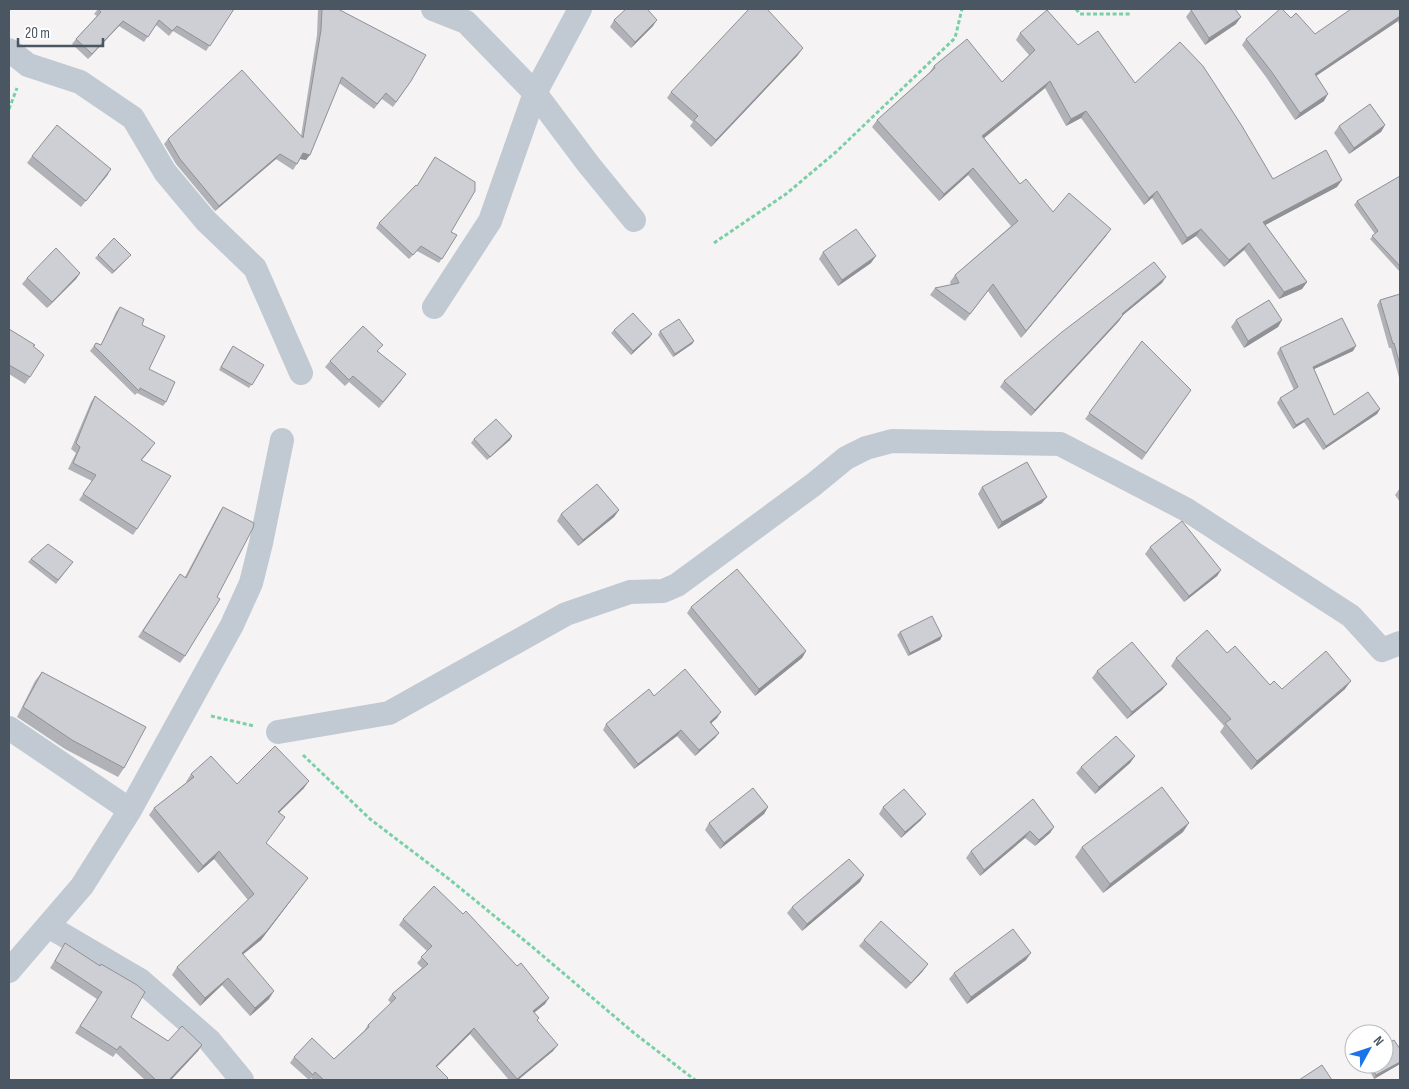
<svg xmlns="http://www.w3.org/2000/svg" width="1409" height="1089" font-family="'Sofia Sans Condensed',sans-serif">
	<rect width="100%" height="100%" fill="#f5f3f3"/>
	<g fill="none" stroke-linecap="round" stroke-linejoin="round">
		<!-- path -->
		<path stroke="#7ad0a6" stroke-width="3" stroke-dasharray="4 2.5" stroke-linecap="butt" d="M1076,9l4,5h51
			M9,109l8,-21
			M714,243l72,-49 50,-42 119,-114 7,-29
			M211,716l43,10
			M303,755l67,64 79,60 81,66 104,88 61,47"/>
		<!-- minor -->
		<path stroke="#c1cad2" stroke-width="24" d="M433,9l33,13 69,71 54,72 45,55
			M9,50l19,15 52,17 53,36 32,54 41,49 49,47 46,105
			M434,307l56,-86 45,-128 45,-84
			M9,728l121,82
			M278,732l111,-19 177,-99 64,-22 33,-1 14,-6 136,-100 33,-27 20,-10 26,-7 168,3 127,66 164,106 31,34 18,-7
			M48,926l92,54 69,60 33,40
			M9,971l73,-85 48,-76 102,-185 19,-42 10,-40 21,-103"/>
	</g>
	<!-- wall -->
	<path fill="#b0b2b7" d="M98,9h136l-28,42 -33,-20 -4,5 -13,-11 -12,17 -25,-16 -31,33 -16,-15 4,-5 21,-23 -3,-2z
		M318,9h20l73,72 -18,26 -11,-8 -8,10 -35,-26 -33,77 -6,-1 -7,11 -17,-11 -61,52 -39,-47 -12,-20 4,-5 133,-3 16,-101z
		M1400,9v18l-2,-6 -82,55 8,25 -29,19 -29,-43 -24,-32 4,-6 45,-21 24,16z
		M1191,10l45,14 -31,21 -19,-28z
		M614,20l39,6 -22,22 -21,-21z
		M1020,33l58,12 57,38 138,96 64,8 -72,38 42,57 -5,7 -23,10 -35,-49 -20,17 -28,-31 -14,9 -30,-47 -8,7 -63,-87 -15,8 -21,-38 -61,50 36,46 33,28 53,24 -85,102 -33,-47 -23,30 -35,-26 5,-7 16,-3 -1,-3 5,-7 56,-49 -43,-51 -29,26 -67,-74 5,-7 52,-47 5,-7 68,16 27,-27 -13,-15z
		M798,55l-87,92 -21,-21 3,-4 -26,-24 4,-6z
		M1385,125l-4,7 -32,22 -15,-21 5,-7z
		M32,156l79,13 -30,38 -54,-44z
		M1400,176v96l-30,-33 5,-5 -21,-29 3,-4z
		M379,223l72,9 6,3 -18,28 -22,-12 -8,8 -33,-31z
		M823,252l48,11 -33,23 -19,-27z
		M98,255h33l-19,19 -17,-16z
		M80,273l-4,6 -29,29 -25,-24 5,-6z
		M1162,283l-39,32 -4,6 -88,95 -31,-29 4,-6z
		M1400,294v87l-9,-33h-2l-12,-43 3,-5z
		M120,307l22,18 7,44 17,33 -3,4 -26,-13 -2,2 -45,-44 6,-8 5,2 15,-33z
		M1236,320h46l-4,7 -34,21 -13,-21z
		M9,329l24,17 -3,31 -5,7 -16,-10z
		M614,330l36,7 -19,18 -20,-22z
		M660,331l34,10 -2,3 -19,13 -15,-22z
		M1142,341l49,49 -49,70 -57,-41z
		M1280,348l73,3 -39,18 20,46 46,-6 -3,5 -54,36 -19,-28 -11,7 -16,-26 3,-5 14,-8 -17,-37z
		M230,350l34,15 -15,23 -30,-18z
		M378,351l24,29 -23,28 -30,-26 -4,4 -20,-19 5,-6z
		M95,396l56,53 -9,11 -5,69 -4,6 -54,-35 13,-19 -24,-12 8,-16 -5,-4 20,-47z
		M512,436l-2,4 -23,20 -16,-17 3,-4z
		M982,487l60,16 -44,26 -20,-35z
		M1400,488v14l-5,-7z
		M223,507l-38,149 -5,7 -42,-26 37,-56 10,-4 34,-64z
		M619,510l-5,7 -36,29 -21,-25 4,-7z
		M1150,547l71,23 -4,6 -33,26 -39,-48z
		M31,559l42,3 -17,22 -28,-22z
		M691,607l115,44 -4,7 -47,38 -68,-83z
		M900,632l42,4 -2,4 -32,16 -11,-21z
		M1227,653l43,32 12,4h63l-94,81 -31,-38 4,-6 -53,-60 5,-8z
		M1097,671l65,19 -35,29 -35,-41z
		M42,672l82,96 -6,9 -53,-28 -48,-32 18,-36z
		M654,696l63,22 -6,5 8,10 -4,5 -20,18 -18,-20 -43,33 -31,-39 3,-6z
		M1135,756l-5,7 -35,31 -19,-21 5,-6z
		M191,774l46,10 67,4 -25,25 -13,30 42,35 -47,62 -18,14 26,45 -19,17 -28,-31 -22,21 -28,-31 5,-8 71,-67 -34,-41 -16,14 -49,-58 5,-7 33,-26h-1z
		M1033,799l21,28 -4,6 -15,13 -10,-8 -45,38 -14,-18 5,-7z
		M768,807l-4,7 -44,35 -15,-19 4,-7z
		M883,807l38,13 -20,18 -22,-24z
		M1183,832l-80,61 -28,-36 7,-10z
		M860,882l-58,49 -15,-18 5,-6z
		M403,919l142,85 -11,8 5,6 -2,2 16,31 -35,29h-9l-39,-46 -33,33 11,11 -1,2h-133l-3,-2 -2,2 -19,-17 4,-6 40,2 30,-28 4,-6 23,-22 -3,-3 4,-6 30,-26 -5,-5 10,-12 -28,-26z
		M864,940l59,31 -17,18 -47,-43z
		M65,943l66,74 37,24 34,4 -4,6 -27,29h-26l-29,-27 -3,4 -38,-24 22,-34 -47,-31z
		M1026,960l-59,44 -18,-25 5,-6z
		M1400,1049v15l-26,15 -8,-15h18z"/>
	<!-- shaded-wall -->
	<path fill="#909195" d="M1400,16v1l-2,4 -88,59 5,-6z
		M1241,17l-5,7 -31,21 4,-7z
		M657,20l-4,6 -22,22 4,-6z
		M123,21l-4,5 -31,33 4,-5z
		M803,48l-5,7 -87,92 5,-7z
		M1050,81l-5,7 -67,55 4,-7z
		M1328,94l-4,7 -29,19 5,-7z
		M1086,111l-5,7 -15,8 5,-7z
		M1385,125l-4,7 -32,22 5,-6z
		M303,153l7,2 -4,5 -6,-1z
		M280,154l-4,5 -61,52 4,-5z
		M973,168l-5,7 -29,26 5,-7z
		M111,169l-4,7 -26,31 5,-6z
		M1342,180l-5,7 -79,42 5,-7z
		M1157,191l-5,7 -8,7 5,-7z
		M1111,229l-5,7 -85,102 5,-7z
		M1201,229l-5,7 -14,9 5,-7z
		M1249,243l-5,7 -20,17 5,-7z
		M131,255l-19,19 2,-3z
		M876,256l-5,7 -33,23 4,-6z
		M80,273l-4,6 -29,29 5,-6z
		M1166,277l-4,6 -45,37 5,-6z
		M1307,282l-5,7 -23,10 5,-7z
		M1123,315l-4,6 -88,95 4,-6z
		M1282,320l-4,7 -34,21 4,-7z
		M652,334l-2,3 -19,18 2,-4z
		M694,341l-2,3 -19,13 2,-3z
		M1356,346l-3,5 -43,20 3,-4z
		M1380,409l-3,5 -54,36 3,-4z
		M1308,418l-4,4 -11,7 3,-4z
		M512,436l-2,4 -23,20 3,-3z
		M1047,497l-5,6 -44,26 4,-7z
		M619,510l-5,7 -36,29 5,-6z
		M1221,570l-4,6 -33,26 5,-6z
		M942,636l-2,4 -32,16 2,-3z
		M806,651l-4,7 -47,38 4,-7z
		M1351,681l-6,8 -94,81 6,-9z
		M1167,684l-5,6 -35,29 5,-7z
		M721,712l-4,6 -11,10 4,-6z
		M681,730l-4,6 -43,33 4,-5z
		M719,733l-4,5 -20,18 4,-6z
		M1135,756l-5,7 -35,31 4,-7z
		M309,781l-5,7 -32,31 6,-7z
		M768,807l-4,7 -44,35 4,-6z
		M926,814l-5,6 -20,18 4,-6z
		M1189,823l-6,9 -80,61 7,-9z
		M1054,827l-4,6 -15,13 4,-6z
		M1030,831l-5,7 -45,38 4,-6z
		M219,851l-5,8 -16,14 5,-7z
		M864,875l-4,7 -58,49 5,-7z
		M308,878l-47,62 -25,20 6,-7z
		M1031,953l-5,7 -59,44 4,-7z
		M928,964l-5,7 -17,18 5,-6z
		M228,978l-6,7 -22,21 5,-8z
		M274,991l-5,8 -19,17 5,-8z
		M549,998l-4,6 -16,13 4,-6z
		M474,1028l-4,6 -38,37 4,-5z
		M202,1045l-4,6 -27,29h-2z
		M558,1045l-5,6 -35,29h-2z
		M1400,1062v2l-26,15 2,-4z"/>
	<!-- building -->
	<path fill="#cdcfd5" stroke="#909195" d="M98,9h136l-24,37 -33,-20 -5,5 -13,-11 -11,17 -25,-16 -31,33 -16,-15 25,-27z
		M322,9h16l88,46 -15,26 -15,21 -10,-9 -9,11 -35,-27 -32,78 -7,-2 -6,11 -17,-10 -61,52 -39,-47 -12,-20 74,-69 61,68 18,-108z
		M626,9h21l10,11 -22,22 -21,-22z
		M749,9h18l36,39 -87,92 -22,-20 4,-4 -27,-24z
		M1193,9h42l6,8 -32,21 -18,-28z
		M1280,9h2l9,9 5,-5 19,21 36,-25h49v7l-85,58 13,20 -28,19 -29,-42 -25,-32z
		M1047,10l31,35 20,-14 37,52 45,-41 23,24 39,60 31,53 53,-29 16,30 -79,42 44,60 -23,10 -35,-49 -20,17 -28,-31 -14,9 -30,-47 -8,7 -63,-87 -15,8 -21,-38 -68,55 38,48 6,-5 27,33 16,-19 42,36 -85,102 -33,-47 -23,30 -35,-26 24,-5 -4,-8 63,-54 -45,-53 -29,26 -67,-74 58,-52 -1,-2 33,-27 35,43 33,-32 -15,-17z
		M1370,104l15,21 -31,23 -15,-22z
		M57,125l54,44 -25,32 -54,-45z
		M435,157l40,25v9l-24,41 6,3 -15,24 -21,-13 -8,9 -34,-32 37,-38 1,1z
		M1400,176v90l-28,-30 6,-5 -21,-30z
		M856,229l20,27 -34,24 -19,-28z
		M114,238l17,17 -17,16 -16,-16z
		M56,248l24,25 -28,29 -25,-24z
		M1154,262l12,15 -44,37 1,1 -88,95 -31,-29 58,-49z
		M1400,294v71l-6,-22 -1,1 -13,-44z
		M1269,300l13,20 -34,21 -12,-21z
		M120,307l24,12 -2,6 23,11 -16,33 26,13 -9,20 -26,-14 -1,3 -45,-45 2,-3 5,2z
		M633,313l19,21 -19,17 -19,-21z
		M1342,318l14,28 -43,21 21,48 34,-23 12,17 -54,37 -18,-28 -12,7 -16,-27 18,-11 -18,-39z
		M679,319l15,22 -19,13 -15,-23z
		M363,326l20,19 -6,6 29,23 -23,28 -30,-26 -4,4 -19,-19z
		M9,329l26,16 -2,1 11,9 -14,22 -21,-12z
		M1142,341l49,49 -45,63 -57,-40z
		M233,346l31,19 -12,20 -31,-18z
		M95,396l60,47 -14,17 30,16 -34,53 -54,-35 13,-19 -23,-12 7,-16 -4,-4z
		M496,419l16,17 -22,21 -16,-18z
		M1027,462l20,35 -45,25 -20,-35z
		M597,484l22,26 -36,30 -22,-26z
		M223,507l31,16 -1,5 -36,69 3,2 -35,57 -42,-25 37,-57 6,4z
		M1182,521l39,49 -32,26 -39,-49z
		M48,544l25,18 -15,18 -27,-21z
		M737,569l69,82 -47,38 -68,-82z
		M932,616l10,20 -32,17 -10,-21z
		M1207,630l20,23 8,-7 35,39 4,-4 8,8 44,-38 25,30 -94,80 -32,-38 6,-4 -55,-61z
		M1132,642l35,42 -35,28 -35,-41z
		M685,669l36,43 -11,10 9,11 -20,17 -18,-20 -43,34 -32,-40 43,-35 5,7z
		M42,672l104,55 -22,41 -52,-28 -49,-33z
		M1116,736l19,20 -36,31 -18,-20z
		M275,746l34,35 -31,31 7,5 -19,26 42,35 -42,54 -24,21 32,38 -19,17 -27,-30 -23,20 -28,-31 77,-73 -35,-43 -16,15 -49,-58 40,-31 -3,-3 20,-18 26,28z
		M1162,787l27,36 -79,61 -28,-37z
		M753,788l15,19 -44,36 -15,-20z
		M904,789l22,25 -21,18 -22,-25z
		M1033,799l21,28 -15,13 -9,-9 -46,39 -13,-19z
		M849,859l15,16 -57,49 -15,-17z
		M434,886l29,28 3,-3 51,55 4,-3 28,35 -16,13 6,7 -2,2 21,25 -41,34 -43,-51 -38,38 12,12 -2,2h-122l-9,-8 -2,3 -19,-18 18,-19 22,21 35,-32 -1,-2 28,-27 -4,-4 36,-30 -7,-7 11,-11 -29,-27z
		M881,921l47,43 -17,19 -47,-43z
		M1013,929l18,24 -60,44 -17,-24z
		M65,943l35,23 1,-2 36,21 8,7 -14,25 37,24 14,-15 20,19 -33,35h-13l-36,-34 -3,4 -37,-24 22,-34 -47,-31z
		M1394,1040l6,9v13l-24,13 -6,-11h14v-19z
		M1322,1065l10,15h-33z"/>
	<!-- border -->
	<rect width="1409" height="1089" fill="none" stroke="#4a5661" stroke-width="20"/>
	<!-- north arrow -->
	<g transform="translate(1369 1049) rotate(50)"><circle r="24" fill="#ffffff" stroke="#b7bbc0"/>
	<path d="M0-4L9 19L0 12L-9 19Z" fill="#1a73e8"/>
	<text y="-8" font-size="14" font-weight="bold" text-anchor="middle" fill="#4a5661">N</text>
	</g>
	<!-- scale -->
	<path d="M18 38v8h85v-8" fill="none" stroke="#4a5661" stroke-width="2.5"/>
	<text x="25" y="38" font-size="15" fill="#4a5661" stroke="#ffffff" stroke-width="4" paint-order="stroke">20 m</text>
</svg>
